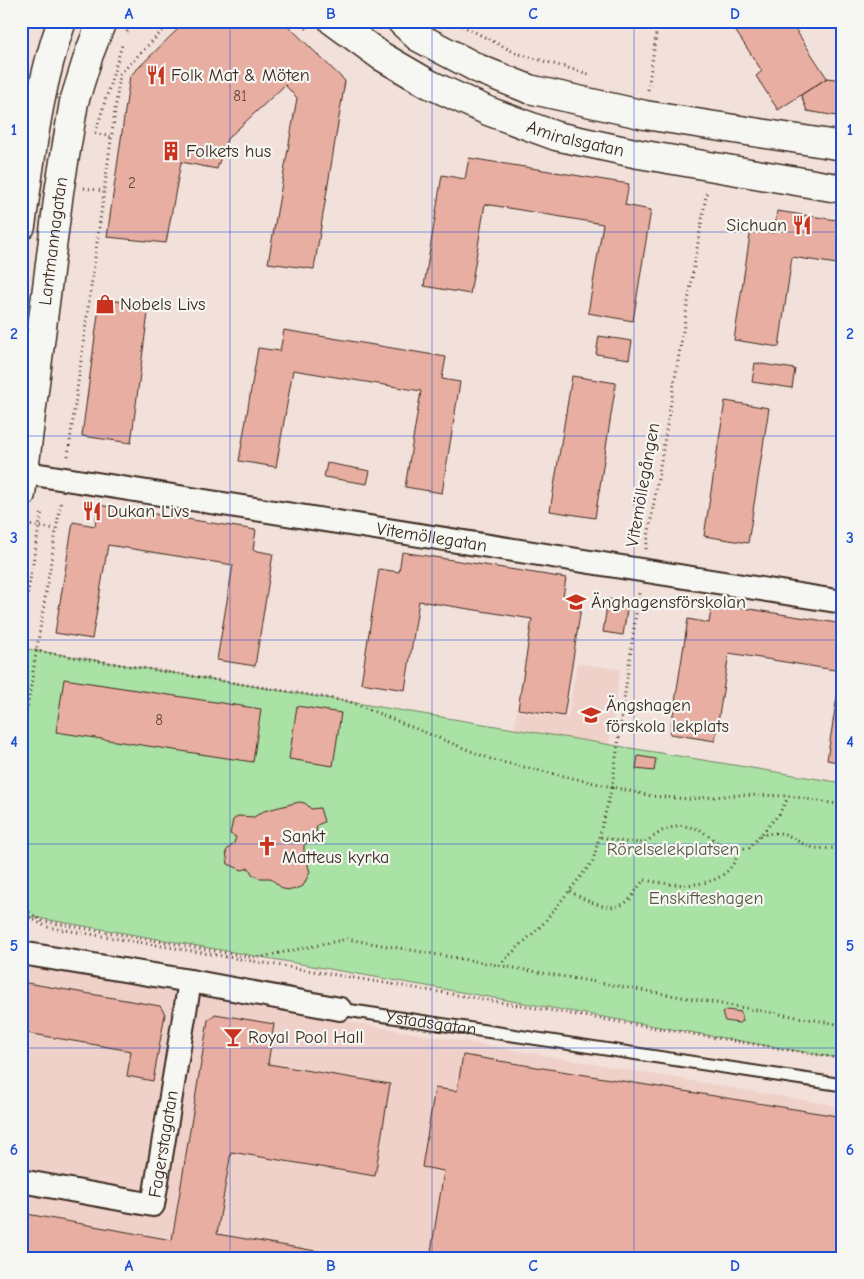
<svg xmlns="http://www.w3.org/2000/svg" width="864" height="1279" font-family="'Comic Neue',sans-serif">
	<rect width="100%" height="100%" fill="#f2e0da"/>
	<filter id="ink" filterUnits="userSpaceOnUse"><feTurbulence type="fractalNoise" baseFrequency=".02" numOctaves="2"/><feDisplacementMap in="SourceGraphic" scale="10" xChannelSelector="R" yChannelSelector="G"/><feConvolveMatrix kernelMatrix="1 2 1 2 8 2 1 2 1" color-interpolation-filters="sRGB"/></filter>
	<g filter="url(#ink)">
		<!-- built -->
		<path fill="#efd1c9" d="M577,663l43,7 -15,96 -94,-15 6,-40 51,7z
			M21,965l822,142v151h-822z"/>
		<!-- green -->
		<path fill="#aae1a5" stroke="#728662" d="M21,648l822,135v276l-822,-144z"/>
		<!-- building -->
		<path fill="#e8aea2" stroke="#3b2a1e" d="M21,21h8l-8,47z
			M186,21h97l62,60 -31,188 -46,-6 29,-165 -12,-13 -58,54 -10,30 -36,-7 -15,81 -59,-6 23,-161z
			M729,21h61l37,57 -49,32 -22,-34 6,-5z
			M827,78l16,2v37l-36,-6 -6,-16z
			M469,158l160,26 -4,21 26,5 -18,111 -45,-8 15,-89 -118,-20 -15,90 -46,-8 18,-111 23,4z
			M777,211l66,10v44l-51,-8 -13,90 -45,-7 17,-111 23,4z
			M100,299l49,6 -18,138 -49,-7z
			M284,330l162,27 -4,22 18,3 -18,111 -37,-6 16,-96 -128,-21 -17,97 -37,-6 19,-113 22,3z
			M599,336l33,5 -3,18 -33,-5z
			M755,363l40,6 -3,19 -40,-6z
			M572,376l44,7 -21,135 -45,-7z
			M725,401l44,7 -21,135 -44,-7z
			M327,463l43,8 -3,13 -43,-7z
			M98,505l158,25 -3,20 20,4 -18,112 -38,-6 16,-95 -125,-20 -16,94 -37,-6 18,-111 22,4z
			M402,552l164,26 -3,19 19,4 -18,115 -46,-7 14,-90 -113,-18 -14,89 -44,-7 18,-114 20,3z
			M608,599l20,4 -5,32 -20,-3z
			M712,603l131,21v139l-16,-3 14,-89 -112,-18 -14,88 -45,-7 18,-115 21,4z
			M64,679l197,30 -8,53 -197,-30z
			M297,706l44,7 -8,53 -44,-7z
			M638,756l18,3 -2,12 -18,-2z
			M299,802l6,1 6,6 9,-1 4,14 -7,3 -1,10 -12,10v7l5,3 -1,11 2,6 -7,14 -11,4 -9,-1 -13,-11h-11l-7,-4 -3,-6 -7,2 -14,-6 -2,-13 8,-8 2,-6 -6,-3 3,-14 5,-4 16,1 10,-6z
			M21,982l139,24 5,8 -12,67 -26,-5 4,-25 -110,-19z
			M727,1010l14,2 2,9 -4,2 -14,-2 -3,-8z
			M215,1014l59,10 -6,40 122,20 -15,92 -144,-24 -14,82 140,24h-336v-45l151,27 36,-220z
			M463,1055l380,62v141h-413l14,-87 -22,-4 13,-79 22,3z"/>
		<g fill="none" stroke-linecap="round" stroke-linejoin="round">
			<defs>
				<g id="lane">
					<path id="s1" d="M340,1009l503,76"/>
				</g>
				<g id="street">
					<path id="s2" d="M21,472l822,130"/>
					<path d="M21,953l169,28 150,28"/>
					<path id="s3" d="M21,1181l132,24 37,-224"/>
				</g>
				<g id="secondary">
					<path id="s4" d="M333,21l48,35 48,28 59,27 68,25 83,18 204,35"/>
					<path d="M401,21l17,16 61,32 50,20 116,26 198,31"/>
					<path d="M21,226c10,-69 17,-139 41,-205"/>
					<path id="s5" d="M21,494l38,-302 15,-90 15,-48 13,-33"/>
				</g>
			</defs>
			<!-- lane casing -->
			<use href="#lane" stroke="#3b2a1e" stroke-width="15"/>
			<!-- street casing -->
			<use href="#street" stroke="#3b2a1e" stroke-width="26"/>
			<!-- secondary casing -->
			<use href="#secondary" stroke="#3b2a1e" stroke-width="31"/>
			<!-- path -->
			<path stroke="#3b2a1e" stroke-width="3" stroke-dasharray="1 4" stroke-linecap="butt" d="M299,21l10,10
				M453,21l63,32 76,22
				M127,32l5,-11
				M648,90l10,-69
				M97,128l25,-83
				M95,133l16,4
				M84,188l20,3
				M68,456l52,-382 52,-53
				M21,524l35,5
				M646,549l61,-359
				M21,633l21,-123
				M35,651l313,50 145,59 119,27 27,-195
				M21,746l40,-246
				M760,836c31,-10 31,7 55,12 9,1 19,0 28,0
				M601,837l23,5 20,1 18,-12 17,-6 20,4 27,20 23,-1 30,-34 10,-18
				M570,891c17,10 44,26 61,7 5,-6 7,-13 14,-18 34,7 86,12 94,-32
				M21,907l21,14 214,37 91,-19 496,86
				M21,913l26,14 796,132
				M499,965l43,-40 51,-64 19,-74 39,9 38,3 49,-4 51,1 54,9"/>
			<!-- lane -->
			<use href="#lane" stroke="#f6f6f2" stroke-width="11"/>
			<!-- street -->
			<use href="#street" stroke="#f6f6f2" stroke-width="22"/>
			<!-- secondary -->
			<use href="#secondary" stroke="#f6f6f2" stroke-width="28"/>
		</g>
	</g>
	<!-- grid -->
	<path fill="none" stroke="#1d4ed8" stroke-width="1" stroke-opacity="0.55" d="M230,21v1237M432,21v1237M634,21v1237M21,232h822M21,436h822M21,640h822M21,844h822M21,1048h822"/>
	<!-- icons -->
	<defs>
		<symbol id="restaurant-bare" viewBox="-9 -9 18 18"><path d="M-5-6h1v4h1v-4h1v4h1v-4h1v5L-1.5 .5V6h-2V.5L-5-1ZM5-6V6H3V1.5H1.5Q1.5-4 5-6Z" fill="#c8321e" stroke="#f6f6f2" stroke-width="2.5" paint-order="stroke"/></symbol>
		<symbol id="building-bare" viewBox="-9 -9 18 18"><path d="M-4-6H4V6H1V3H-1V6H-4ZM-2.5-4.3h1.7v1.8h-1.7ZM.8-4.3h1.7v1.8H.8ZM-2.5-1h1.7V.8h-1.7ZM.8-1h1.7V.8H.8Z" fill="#c8321e" stroke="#f6f6f2" stroke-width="2.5" paint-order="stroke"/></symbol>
		<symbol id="shop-bare" viewBox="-9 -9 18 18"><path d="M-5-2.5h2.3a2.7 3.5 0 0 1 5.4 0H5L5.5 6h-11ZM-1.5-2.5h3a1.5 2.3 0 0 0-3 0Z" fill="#c8321e" stroke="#f6f6f2" stroke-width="2.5" paint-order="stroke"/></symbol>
		<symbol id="school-bare" viewBox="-9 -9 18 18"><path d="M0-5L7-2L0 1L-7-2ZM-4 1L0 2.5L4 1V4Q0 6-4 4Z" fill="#c8321e" stroke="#f6f6f2" stroke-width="2.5" paint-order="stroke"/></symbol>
		<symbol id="church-bare" viewBox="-9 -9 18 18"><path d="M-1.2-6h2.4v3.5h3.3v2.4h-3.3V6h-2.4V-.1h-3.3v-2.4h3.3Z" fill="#c8321e" stroke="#f6f6f2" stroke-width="2.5" paint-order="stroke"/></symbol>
		<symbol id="bar-bare" viewBox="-9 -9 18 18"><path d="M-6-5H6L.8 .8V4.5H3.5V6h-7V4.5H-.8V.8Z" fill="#c8321e" stroke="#f6f6f2" stroke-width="2.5" paint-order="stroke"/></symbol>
	</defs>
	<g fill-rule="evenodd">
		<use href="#restaurant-bare" x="142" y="61" width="28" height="28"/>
		<use href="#building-bare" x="157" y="137" width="28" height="28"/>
		<use href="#restaurant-bare" x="788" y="211" width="28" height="28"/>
		<use href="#shop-bare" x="91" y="290" width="28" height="28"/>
		<use href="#restaurant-bare" x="78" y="497" width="28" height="28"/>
		<use href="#school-bare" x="562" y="588" width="28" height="28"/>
		<use href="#school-bare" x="577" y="701" width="28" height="28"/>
		<use href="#church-bare" x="253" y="832" width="28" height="28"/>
		<use href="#bar-bare" x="219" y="1023" width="28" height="28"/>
	</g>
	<g text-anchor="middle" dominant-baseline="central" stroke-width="4.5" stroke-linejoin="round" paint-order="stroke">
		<!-- number labels -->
		<g font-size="15" fill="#664b3f">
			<text x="240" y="96">81</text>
			<text x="132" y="183">2</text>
			<text x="159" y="720">8</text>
		</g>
		<!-- poi labels -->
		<g font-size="18" fill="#3b2a1e" stroke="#f6f6f2" text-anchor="start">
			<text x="171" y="75">Folk Mat &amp; Möten</text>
			<text x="186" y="151">Folkets hus</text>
			<text x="787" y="225" text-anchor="end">Sichuan</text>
			<text x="120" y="304">Nobels Livs</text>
			<text x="107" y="511">Dukan Livs</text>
			<text x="591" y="602">Änghagensförskolan</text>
			<text x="606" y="705">Ängshagen<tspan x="606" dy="21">förskola lekplats</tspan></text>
			<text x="282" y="836">Sankt<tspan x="282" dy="21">Matteus kyrka</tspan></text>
			<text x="248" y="1037">Royal Pool Hall</text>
		</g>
		<!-- street labels -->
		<g font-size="18" fill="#3b2a1e" stroke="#f6f6f2">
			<text stroke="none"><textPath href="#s4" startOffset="272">Amiralsgatan</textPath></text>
			<text stroke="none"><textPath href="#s5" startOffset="255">Lantmannagatan</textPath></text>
			<text transform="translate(643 485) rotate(-80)">Vitemöllegången</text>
			<text stroke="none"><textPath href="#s2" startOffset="416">Vitemöllegatan</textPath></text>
			<text stroke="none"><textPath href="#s1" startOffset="92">Ystadsgatan</textPath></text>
			<text stroke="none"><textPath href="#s3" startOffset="196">Fagerstagatan</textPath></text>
		</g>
		<!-- park labels -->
		<g font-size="18" fill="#575840" stroke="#f6f6f2">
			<text x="673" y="849">Rörelselekplatsen</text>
			<text x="706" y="898">Enskifteshagen</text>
		</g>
	</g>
	<!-- margin -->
	<rect width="864" height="1279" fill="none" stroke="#f6f6f2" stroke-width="55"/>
	<rect x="28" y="28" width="808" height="1224" fill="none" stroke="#1d4ed8" stroke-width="2"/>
	<g font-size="16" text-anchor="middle" font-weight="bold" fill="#1d4ed8">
		<text x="129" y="19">A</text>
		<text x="331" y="19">B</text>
		<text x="533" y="19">C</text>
		<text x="735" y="19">D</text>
		<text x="14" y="135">1</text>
		<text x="850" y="135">1</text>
		<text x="14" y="339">2</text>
		<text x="850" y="339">2</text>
		<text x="14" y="543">3</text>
		<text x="850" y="543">3</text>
		<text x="14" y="747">4</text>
		<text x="850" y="747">4</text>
		<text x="14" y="951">5</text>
		<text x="850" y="951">5</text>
		<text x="14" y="1155">6</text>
		<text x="850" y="1155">6</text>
		<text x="129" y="1271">A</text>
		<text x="331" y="1271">B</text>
		<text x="533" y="1271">C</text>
		<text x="735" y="1271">D</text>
	</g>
</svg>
